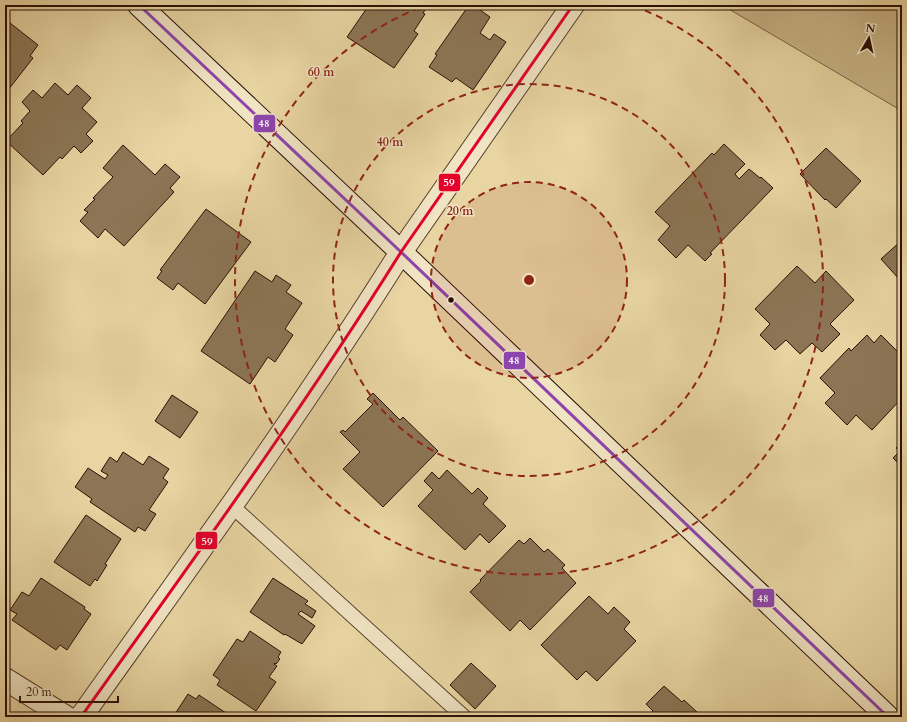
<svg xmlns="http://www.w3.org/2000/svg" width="907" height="722" font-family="Cardo,serif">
	<rect width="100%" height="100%" fill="#e8d5a2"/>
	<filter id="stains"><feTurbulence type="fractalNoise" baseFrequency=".005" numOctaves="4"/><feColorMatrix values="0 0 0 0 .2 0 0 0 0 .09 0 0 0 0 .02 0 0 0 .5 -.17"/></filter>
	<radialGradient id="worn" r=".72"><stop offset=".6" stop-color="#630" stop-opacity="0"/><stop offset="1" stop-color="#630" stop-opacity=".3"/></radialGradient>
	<!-- green -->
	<path fill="#c8b387" stroke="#786146" d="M722,5h180v106z"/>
	<!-- building -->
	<path fill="#8c7656" stroke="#290f04" d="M369,5h59l-5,8 2,1 -11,17 4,3 -24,34 -47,-31z
		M469,5h4l17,12 -10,16 10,7 4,-6 12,8 -33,48 -17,-12 -4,4 -23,-15 8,-12 -2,-1z
		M5,19l33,26 -8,11 3,2 -28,36z
		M55,83l13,12 9,-10 14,13 -9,10 15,14 -11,12 7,7 -12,12 -7,-7 -12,13 -2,-2 -17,18 -37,-34 17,-18 -2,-2 9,-10 -8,-9 11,-12 9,8z
		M724,144l21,20 -10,10 4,5 10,-10 11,9 1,-1 12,11 -63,65 2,1 -7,7 -17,-16 -12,13 -18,-18 12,-14 -15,-14 57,-59 2,2z
		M123,145l32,30 10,-11 15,13 -10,11 4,4 -50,54 -19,-17 -7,9 -18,-17 8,-9 -4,-2 11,-11 -2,-1 20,-21 -10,-9z
		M826,148l35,33 -25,27 -10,-9 -1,1 -25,-26z
		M206,209l45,33 -46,62 -27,-21 -5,7 -16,-12 5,-7 -2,-1z
		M902,240v36l-3,3 -18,-20z
		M797,266l18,17 11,-12 28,29 -24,24 10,10 -18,18 -10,-9 -12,11 -14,-14 -11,10 -15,-15 10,-11 -15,-15z
		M255,271l17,11 4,-7 15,10 -5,7 16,11 -17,26 8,6 -18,27 -7,-5 -18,27 -49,-33z
		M867,335l7,8 7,-8 21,21v6l-4,4 4,4v28l-30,32 -16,-15 -9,10 -22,-22 10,-10 -15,-15 29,-30 2,3z
		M373,393l27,27 3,-3 35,34 -55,56 -40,-38 17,-17 -20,-20 3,-2 2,2 28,-28 -6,-5z
		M172,395l26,17 -18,26 -25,-17z
		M902,442v25l-9,-9 7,-7 -4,-3z
		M123,452l20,13 6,-9 20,13 -6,9 5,4 -19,28 7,4 -11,17 -7,-4 -3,5 -45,-30 2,-3 -17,-12 13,-19 17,11 3,-4 -7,-4 9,-14 7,5z
		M447,470l25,24 6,-6 10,10 -5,6 23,22 -17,17 -9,-9 -15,16 -47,-44 15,-16 -9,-9 8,-9 7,7z
		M86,515l35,24 -16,25 2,1 -10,16 -2,-2 -5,7 -36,-24z
		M530,538l14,14 4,-3 17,16 -3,3 14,15 -46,47 -10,-10 -10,11 -40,-39 11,-11 -1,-1 39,-40 5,4z
		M41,578l44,29 -1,2 7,5 -24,36 -7,-5 -4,5 -44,-30 5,-6 -7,-4 12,-18 7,4z
		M273,578l35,23 -3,3 11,7 -4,7 -11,-7 -3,3 17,12 -13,18 -17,-10 -1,1 -34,-23z
		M589,596l19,18 6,-7 16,15 -6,7 12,12 -39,40 -11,-10 -9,9 -36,-35z
		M250,631l31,21 -3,5 2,2 -4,5 -1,-1 -1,1 3,2 -8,11 7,5 -20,29 -39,-26 3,-5 -7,-5 24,-36 6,3z
		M471,663l25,23 -21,23 -25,-24z
		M664,686l18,16 2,-2 13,12 -2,3 2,2h-50l6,-6 -7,-7z
		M188,694l8,5 3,-4 33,22h-59z"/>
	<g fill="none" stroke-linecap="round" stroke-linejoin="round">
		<defs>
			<path id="lane" d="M232,506l232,211"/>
			<path id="street" d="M5,679l61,38
				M81,717c109,-153 220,-305 320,-465l172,-247"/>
			<path id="secondary" d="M139,5l262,247 487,465"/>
		</defs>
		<!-- lane casing -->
		<use href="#lane" stroke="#59402c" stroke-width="16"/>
		<!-- street casing -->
		<use href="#street" stroke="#59402c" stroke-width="24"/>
		<!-- secondary casing -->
		<use href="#secondary" stroke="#290f04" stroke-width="24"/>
		<!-- lane -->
		<use href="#lane" stroke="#f0e4c3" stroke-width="14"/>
		<!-- street -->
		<use href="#street" stroke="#f0e4c3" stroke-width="22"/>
		<!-- secondary -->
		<use href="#secondary" stroke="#f0e4c3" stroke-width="22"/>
		<defs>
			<path id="bus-1" d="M139,5l262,247 487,465"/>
			<path id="bus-2" d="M81,717c109,-153 220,-305 320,-465l172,-247"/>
		</defs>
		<!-- bus-1 casing -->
		<use href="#bus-1" stroke="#f0e4c3" stroke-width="6"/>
		<!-- bus-2 casing -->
		<use href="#bus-2" stroke="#f0e4c3" stroke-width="6"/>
		<!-- bus-1 -->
		<use href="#bus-1" stroke="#8e44ad" stroke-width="3"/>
		<!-- bus-2 -->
		<use href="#bus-2" stroke="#e4002b" stroke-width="3"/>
	</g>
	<!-- distance rings -->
	<circle cx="529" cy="280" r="98" fill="#8f2418" fill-opacity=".12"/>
	<g fill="none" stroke="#8f2418" stroke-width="2" stroke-dasharray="7 5">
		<circle cx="529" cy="280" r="98"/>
		<circle cx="529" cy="280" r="196"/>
		<path d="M634 6A294 294 0 1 1 424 6"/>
	</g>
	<!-- markers -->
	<circle fill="#290f04" stroke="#f0e4c3" stroke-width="1.5" cx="451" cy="300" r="3.5"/>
	<circle cx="529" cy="280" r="6" fill="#8f2418" stroke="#f0e4c3" stroke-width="2"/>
	<g font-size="12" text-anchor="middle" font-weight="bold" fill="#8f2418" stroke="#f0e4c3" stroke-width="3" stroke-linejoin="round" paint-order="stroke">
		<text x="321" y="76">60 m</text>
		<text x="390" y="146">40 m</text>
		<text x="460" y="215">20 m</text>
	</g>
	<g stroke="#f0e4c3" stroke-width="1.5">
		<rect x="253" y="114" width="23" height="19" rx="4" fill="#8e44ad"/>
		<rect x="438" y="173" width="23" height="19" rx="4" fill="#e4002b"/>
		<rect x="503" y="351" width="23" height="19" rx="4" fill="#8e44ad"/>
		<rect x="195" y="531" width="23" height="19" rx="4" fill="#e4002b"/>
		<rect x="752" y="588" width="23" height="20" rx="4" fill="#8e44ad"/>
	</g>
	<g font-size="11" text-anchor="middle" font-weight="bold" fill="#fff">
		<text x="264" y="127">48</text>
		<text x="449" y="186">59</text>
		<text x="514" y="364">48</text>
		<text x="207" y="545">59</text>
		<text x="763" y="602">48</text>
	</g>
	<!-- margin -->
	<rect width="907" height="722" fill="none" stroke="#e8d5a2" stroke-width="20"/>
	<rect x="6" y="6" width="895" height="710" fill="none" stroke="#290f04" stroke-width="2"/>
	<rect x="10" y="10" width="887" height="702" fill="none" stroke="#290f04"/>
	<!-- north arrow -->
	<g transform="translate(869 38) rotate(9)" stroke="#f0e4c3" stroke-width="3" paint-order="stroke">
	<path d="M0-3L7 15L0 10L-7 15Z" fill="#290f04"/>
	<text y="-6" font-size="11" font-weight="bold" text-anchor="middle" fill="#290f04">N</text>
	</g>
	<!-- scale -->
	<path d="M20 696v6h98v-6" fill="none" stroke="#290f04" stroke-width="2"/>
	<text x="26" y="696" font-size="12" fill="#290f04" stroke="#f0e4c3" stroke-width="3" paint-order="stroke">20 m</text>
	<rect width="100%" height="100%" filter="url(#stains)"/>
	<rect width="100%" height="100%" fill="url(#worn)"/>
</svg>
